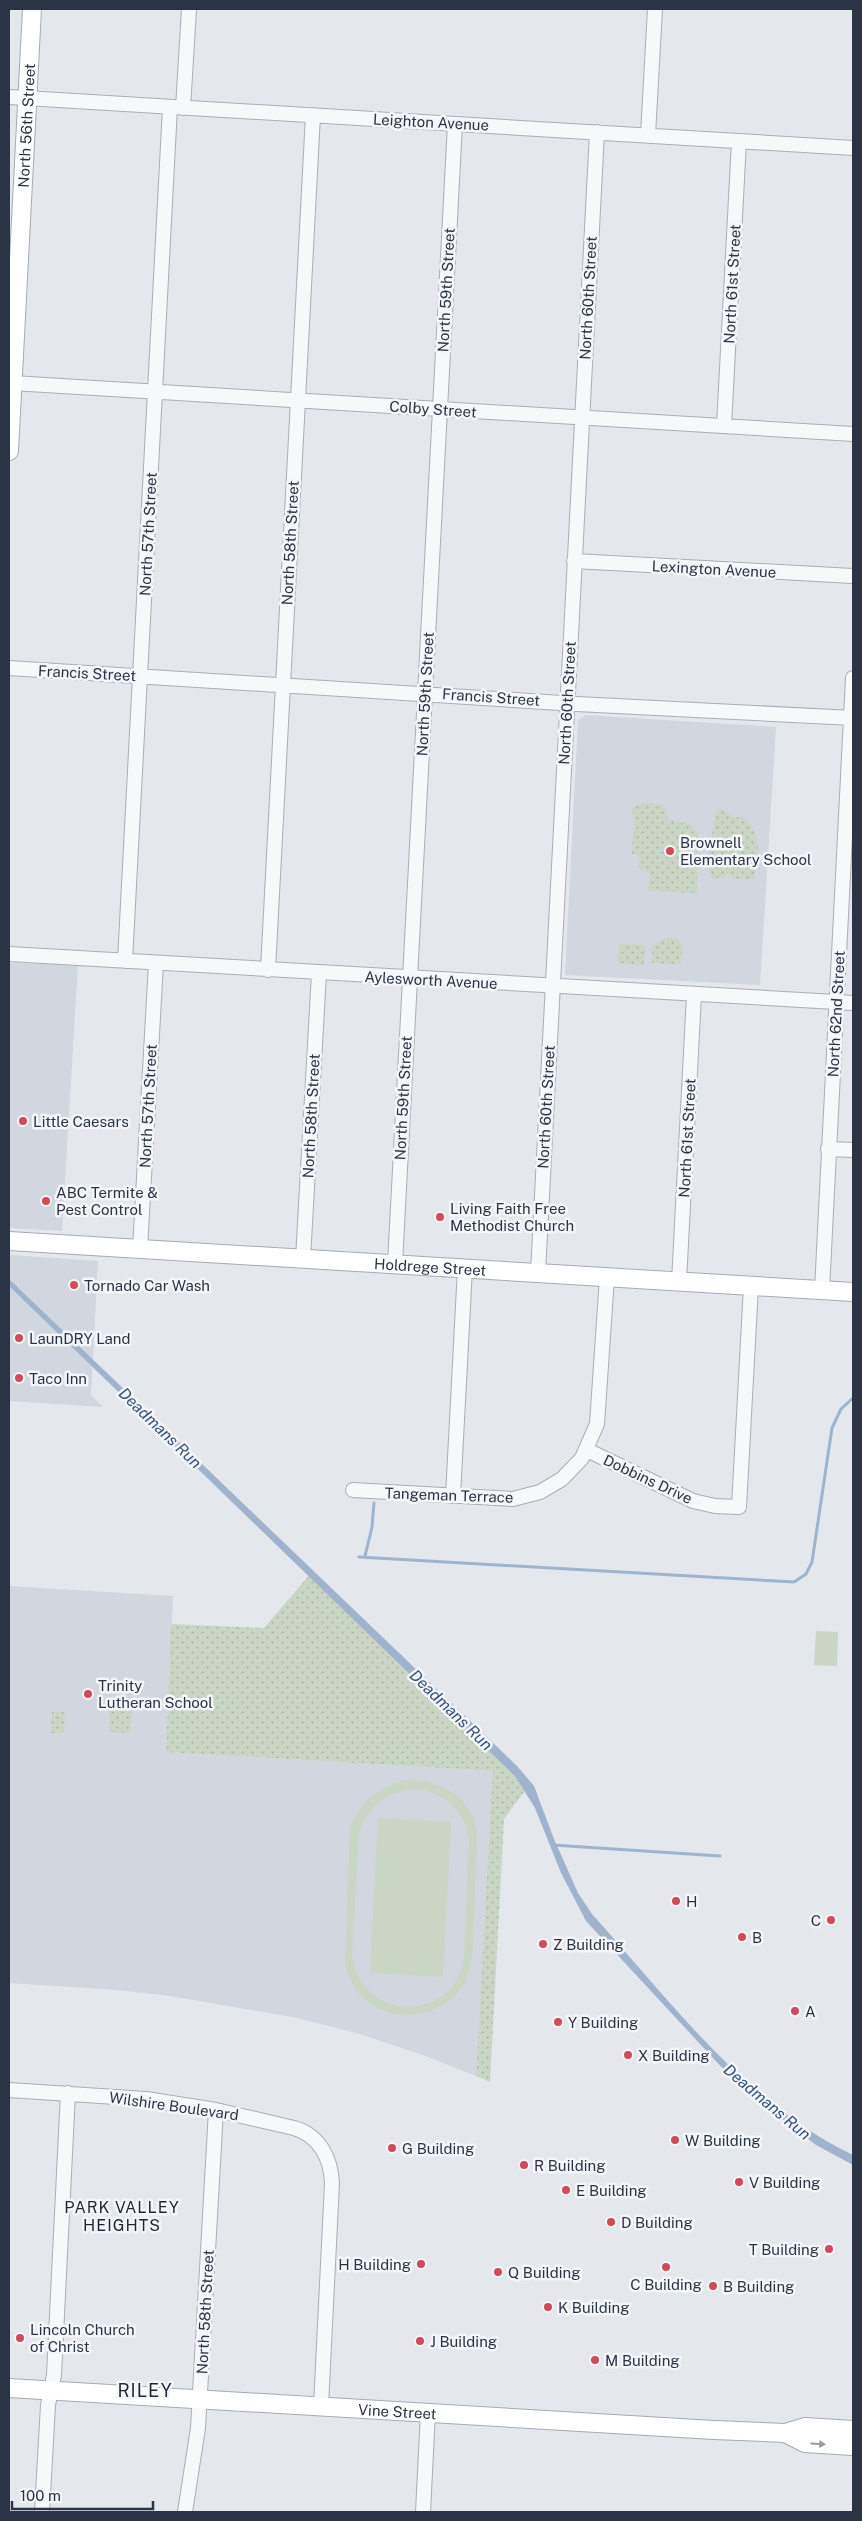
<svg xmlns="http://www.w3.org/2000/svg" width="862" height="2521" font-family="'Public Sans',sans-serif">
	<defs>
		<pattern id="park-dots" width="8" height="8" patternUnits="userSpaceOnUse" patternTransform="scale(1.25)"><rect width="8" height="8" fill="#c9d6c5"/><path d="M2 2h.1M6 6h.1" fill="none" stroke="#adb8ab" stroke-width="1.8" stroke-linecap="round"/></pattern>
	</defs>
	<rect width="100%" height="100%" fill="#e4e7ec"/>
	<!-- built -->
	<path fill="#d2d6de" d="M586,715l190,12 -16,258 -195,-10 13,-255z
		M9,963l69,2 -16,266 -53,-3z
		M9,1255l89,6 -7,134 12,12 -94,-6z
		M9,1586l164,10 -7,156 328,19 -18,305 -53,-21 -63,-21 -67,-17 -123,-21 -53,-6 -108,-7z"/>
	<!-- green -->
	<path fill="#c9d6c5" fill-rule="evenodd" d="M816,1631l22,1 -1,34 -23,-1z
		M408,1780c33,-1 66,19 69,53 -1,28 -2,56 -3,84 -1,21 0,43 -8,63 -12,28 -51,41 -78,32 -22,-6 -39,-26 -43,-49l5,-134c9,-27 31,-44 58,-49zM417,1789c28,3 46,22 52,48l-5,120c-10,69 -106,65 -112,-4l7,-119c9,-29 29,-44 58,-45z
		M378,1818l73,4 -8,155 -73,-4z"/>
	<!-- park -->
	<path fill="url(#park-dots)" d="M650,803l12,1 4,6 2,10 22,4 8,10 -1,59 -49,-2 2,-17 -12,-7 1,-12 -7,-1c0,-16 4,-30 0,-46l6,-4z
		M722,809l12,8h10c19,18 14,39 10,62h-22l-1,-4h-5v3h-14l-5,-17 9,-48 1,-3z
		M665,938l13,1 5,8 -3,17 -28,-1v-16z
		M619,944l26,1 -1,20 -26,-2z
		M312,1572l218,212 -26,35 -14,263 -14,-6 17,-305 -327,-19 5,-128 93,4z
		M110,1710l22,1 -2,22 -21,-1z
		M52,1712h13l-1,19 -3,2h-10z"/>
	<!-- water -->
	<path fill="#9fb4cc" d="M9,1279l508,487 17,20 20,53 24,54 14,21c79,88 153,189 261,241v10l-37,-20 -77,-59 -153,-165 -25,-48 -26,-65 -20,-32 -506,-490z"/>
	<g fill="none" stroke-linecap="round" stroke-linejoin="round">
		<!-- stream -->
		<path stroke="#9fb4cc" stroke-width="3" d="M365,1556l7,-29 2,-24
			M359,1557l435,25 12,-8 6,-12 20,-134 9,-19 12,-11
			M553,1845l167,11"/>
		<defs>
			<path id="minor" d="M9,97l844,51
				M183,108l6,-99
				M648,135l7,-126
				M12,383l841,51
				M724,426l15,-285
				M574,561l279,15
				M9,668l568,36 276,14
				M9,954l844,49
				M125,961l45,-854
				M268,970l45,-855
				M828,1149l25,1
				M140,1249l16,-286
				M303,1259l16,-286
				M395,1264l60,-1140
				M538,1273l59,-1141
				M679,1282l15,-287
				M822,1290l31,-612
				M587,1450l106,51 22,5 24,1 12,-221
				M353,1490l160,9 27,-7 22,-13 20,-21 15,-34 10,-147
				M453,1496l12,-228
				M9,2090l137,9 70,11 78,18c25,7 37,30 38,55l-11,223
				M42,2512l6,-107 6,-30 14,-282
				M185,2512l13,-84 18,-318
				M423,2512l5,-100"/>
			<g id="major">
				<path id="s1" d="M9,451l23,-442"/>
				<path id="s2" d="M9,1241l844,51"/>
				<path id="s3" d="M9,2388l705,42 71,3 20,-6 48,3"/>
				<path d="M785,2433l20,10 48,3"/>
			</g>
		</defs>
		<!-- minor casing -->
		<use href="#minor" stroke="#a9aeb7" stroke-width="16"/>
		<!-- major casing -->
		<use href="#major" stroke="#a3abb8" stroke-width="20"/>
		<!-- minor -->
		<use href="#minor" stroke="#f7f8fa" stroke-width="14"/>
		<!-- major -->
		<use href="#major" stroke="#fff" stroke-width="18"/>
	</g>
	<!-- one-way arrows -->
	<defs><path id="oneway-solid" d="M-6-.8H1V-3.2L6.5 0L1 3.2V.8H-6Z" transform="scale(1.25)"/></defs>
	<use fill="#959aa2" href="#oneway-solid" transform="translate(818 2444) rotate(4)"/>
	<!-- markers -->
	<g fill="#d1495b" stroke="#f4f6f9" stroke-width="2">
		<circle cx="670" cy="851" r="5"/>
		<circle cx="23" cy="1121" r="5"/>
		<circle cx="46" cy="1201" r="5"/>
		<circle cx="440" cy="1217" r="5"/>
		<circle cx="74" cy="1285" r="5"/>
		<circle cx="19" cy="1338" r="5"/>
		<circle cx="19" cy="1378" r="5"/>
		<circle cx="88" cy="1694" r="5"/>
		<circle cx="676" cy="1901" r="5"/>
		<circle cx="831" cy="1920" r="5"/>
		<circle cx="742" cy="1937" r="5"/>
		<circle cx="543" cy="1944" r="5"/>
		<circle cx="795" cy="2011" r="5"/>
		<circle cx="558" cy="2022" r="5"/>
		<circle cx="628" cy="2055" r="5"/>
		<circle cx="675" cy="2140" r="5"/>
		<circle cx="392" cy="2148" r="5"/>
		<circle cx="524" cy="2165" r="5"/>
		<circle cx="739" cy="2182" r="5"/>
		<circle cx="566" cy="2190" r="5"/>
		<circle cx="611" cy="2222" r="5"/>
		<circle cx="829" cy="2249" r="5"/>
		<circle cx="421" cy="2264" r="5"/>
		<circle cx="666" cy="2267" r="5"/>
		<circle cx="498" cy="2272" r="5"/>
		<circle cx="713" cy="2286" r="5"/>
		<circle cx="548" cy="2307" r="5"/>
		<circle cx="20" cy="2338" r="5"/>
		<circle cx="420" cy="2341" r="5"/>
		<circle cx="595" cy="2360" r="5"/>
	</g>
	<g text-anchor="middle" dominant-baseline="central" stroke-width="5" stroke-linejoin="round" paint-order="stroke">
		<!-- street labels -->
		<g font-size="15" fill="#2b3445" stroke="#f4f6f9">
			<text transform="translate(431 122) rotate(3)">Leighton Avenue</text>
			<text stroke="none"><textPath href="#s1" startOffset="326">North 56th Street</textPath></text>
			<text transform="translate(732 284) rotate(-87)">North 61st Street</text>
			<text transform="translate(446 290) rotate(-87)">North 59th Street</text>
			<text transform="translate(588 298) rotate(-87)">North 60th Street</text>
			<text transform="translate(433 409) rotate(4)">Colby Street</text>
			<text transform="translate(148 534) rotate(-87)">North 57th Street</text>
			<text transform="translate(290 543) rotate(-87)">North 58th Street</text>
			<text transform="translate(714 569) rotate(3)">Lexington Avenue</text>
			<text transform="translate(87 673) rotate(3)">Francis Street</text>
			<text transform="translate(425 694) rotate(-87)">North 59th Street</text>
			<text transform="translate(491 697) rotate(4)">Francis Street</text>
			<text transform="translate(567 703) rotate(-87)">North 60th Street</text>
			<text transform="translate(431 980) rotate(3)">Aylesworth Avenue</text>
			<text transform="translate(836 1014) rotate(-87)">North 62nd Street</text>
			<text transform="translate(403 1098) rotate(-87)">North 59th Street</text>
			<text transform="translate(148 1106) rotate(-87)">North 57th Street</text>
			<text transform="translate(546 1107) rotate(-87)">North 60th Street</text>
			<text transform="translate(311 1116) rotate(-87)">North 58th Street</text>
			<text transform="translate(687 1138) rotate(-87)">North 61st Street</text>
			<text stroke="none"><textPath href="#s2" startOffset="422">Holdrege Street</textPath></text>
			<text transform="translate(648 1479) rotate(25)">Dobbins Drive</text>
			<text transform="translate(449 1495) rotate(2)">Tangeman Terrace</text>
			<text transform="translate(174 2106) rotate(8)">Wilshire Boulevard</text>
			<text transform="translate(205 2312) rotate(-87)">North 58th Street</text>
			<text stroke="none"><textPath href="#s3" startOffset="389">Vine Street</textPath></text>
		</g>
		<!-- poi labels -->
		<g font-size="15" fill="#2b3445" stroke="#f4f6f9" text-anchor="start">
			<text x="680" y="842">Brownell<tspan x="680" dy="17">Elementary School</tspan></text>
			<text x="33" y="1121">Little Caesars</text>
			<text x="56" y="1192">ABC Termite &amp;<tspan x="56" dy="17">Pest Control</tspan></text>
			<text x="450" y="1208">Living Faith Free<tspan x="450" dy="17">Methodist Church</tspan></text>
			<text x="84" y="1285">Tornado Car Wash</text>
			<text x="29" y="1338">LaunDRY Land</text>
			<text x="29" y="1378">Taco Inn</text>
			<text x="98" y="1685">Trinity<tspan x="98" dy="17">Lutheran School</tspan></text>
			<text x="686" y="1901">H</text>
			<text x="821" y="1920" text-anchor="end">C</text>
			<text x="752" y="1937">B</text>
			<text x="553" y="1944">Z Building</text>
			<text x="805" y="2011">A</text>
			<text x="568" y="2022">Y Building</text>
			<text x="638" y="2055">X Building</text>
			<text x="685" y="2140">W Building</text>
			<text x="402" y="2148">G Building</text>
			<text x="534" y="2165">R Building</text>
			<text x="749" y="2182">V Building</text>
			<text x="576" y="2190">E Building</text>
			<text x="621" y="2222">D Building</text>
			<text x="819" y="2249" text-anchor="end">T Building</text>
			<text x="411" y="2264" text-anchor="end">H Building</text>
			<text x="508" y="2272">Q Building</text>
			<text x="666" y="2284" text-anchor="middle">C Building</text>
			<text x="723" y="2286">B Building</text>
			<text x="558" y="2307">K Building</text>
			<text x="30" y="2329">Lincoln Church<tspan x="30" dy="17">of Christ</tspan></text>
			<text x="430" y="2341">J Building</text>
			<text x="605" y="2360">M Building</text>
		</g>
		<!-- water labels -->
		<g font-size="16" font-style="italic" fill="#34527a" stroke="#f4f6f9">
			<text transform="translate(160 1428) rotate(44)">Deadmans Run</text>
			<text transform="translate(451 1710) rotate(44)">Deadmans Run</text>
			<text transform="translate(767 2102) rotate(40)">Deadmans Run</text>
		</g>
		<!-- neighbourhood labels -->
		<g font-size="16" letter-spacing="1" fill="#1d2536" stroke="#f4f6f9">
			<text x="122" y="2207">PARK VALLEY<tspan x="122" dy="18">HEIGHTS</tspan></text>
		</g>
		<!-- quarter labels -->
		<g font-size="18" letter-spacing="1" fill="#1d2536" stroke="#f4f6f9">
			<text x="145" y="2390">RILEY</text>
		</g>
	</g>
	<!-- border -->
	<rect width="862" height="2521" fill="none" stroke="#2b3445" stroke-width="20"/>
	<!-- scale -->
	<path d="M12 2501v8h141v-8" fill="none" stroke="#2b3445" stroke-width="2.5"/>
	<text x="20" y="2501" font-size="15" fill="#2b3445" stroke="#f4f6f9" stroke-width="4" paint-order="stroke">100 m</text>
</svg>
